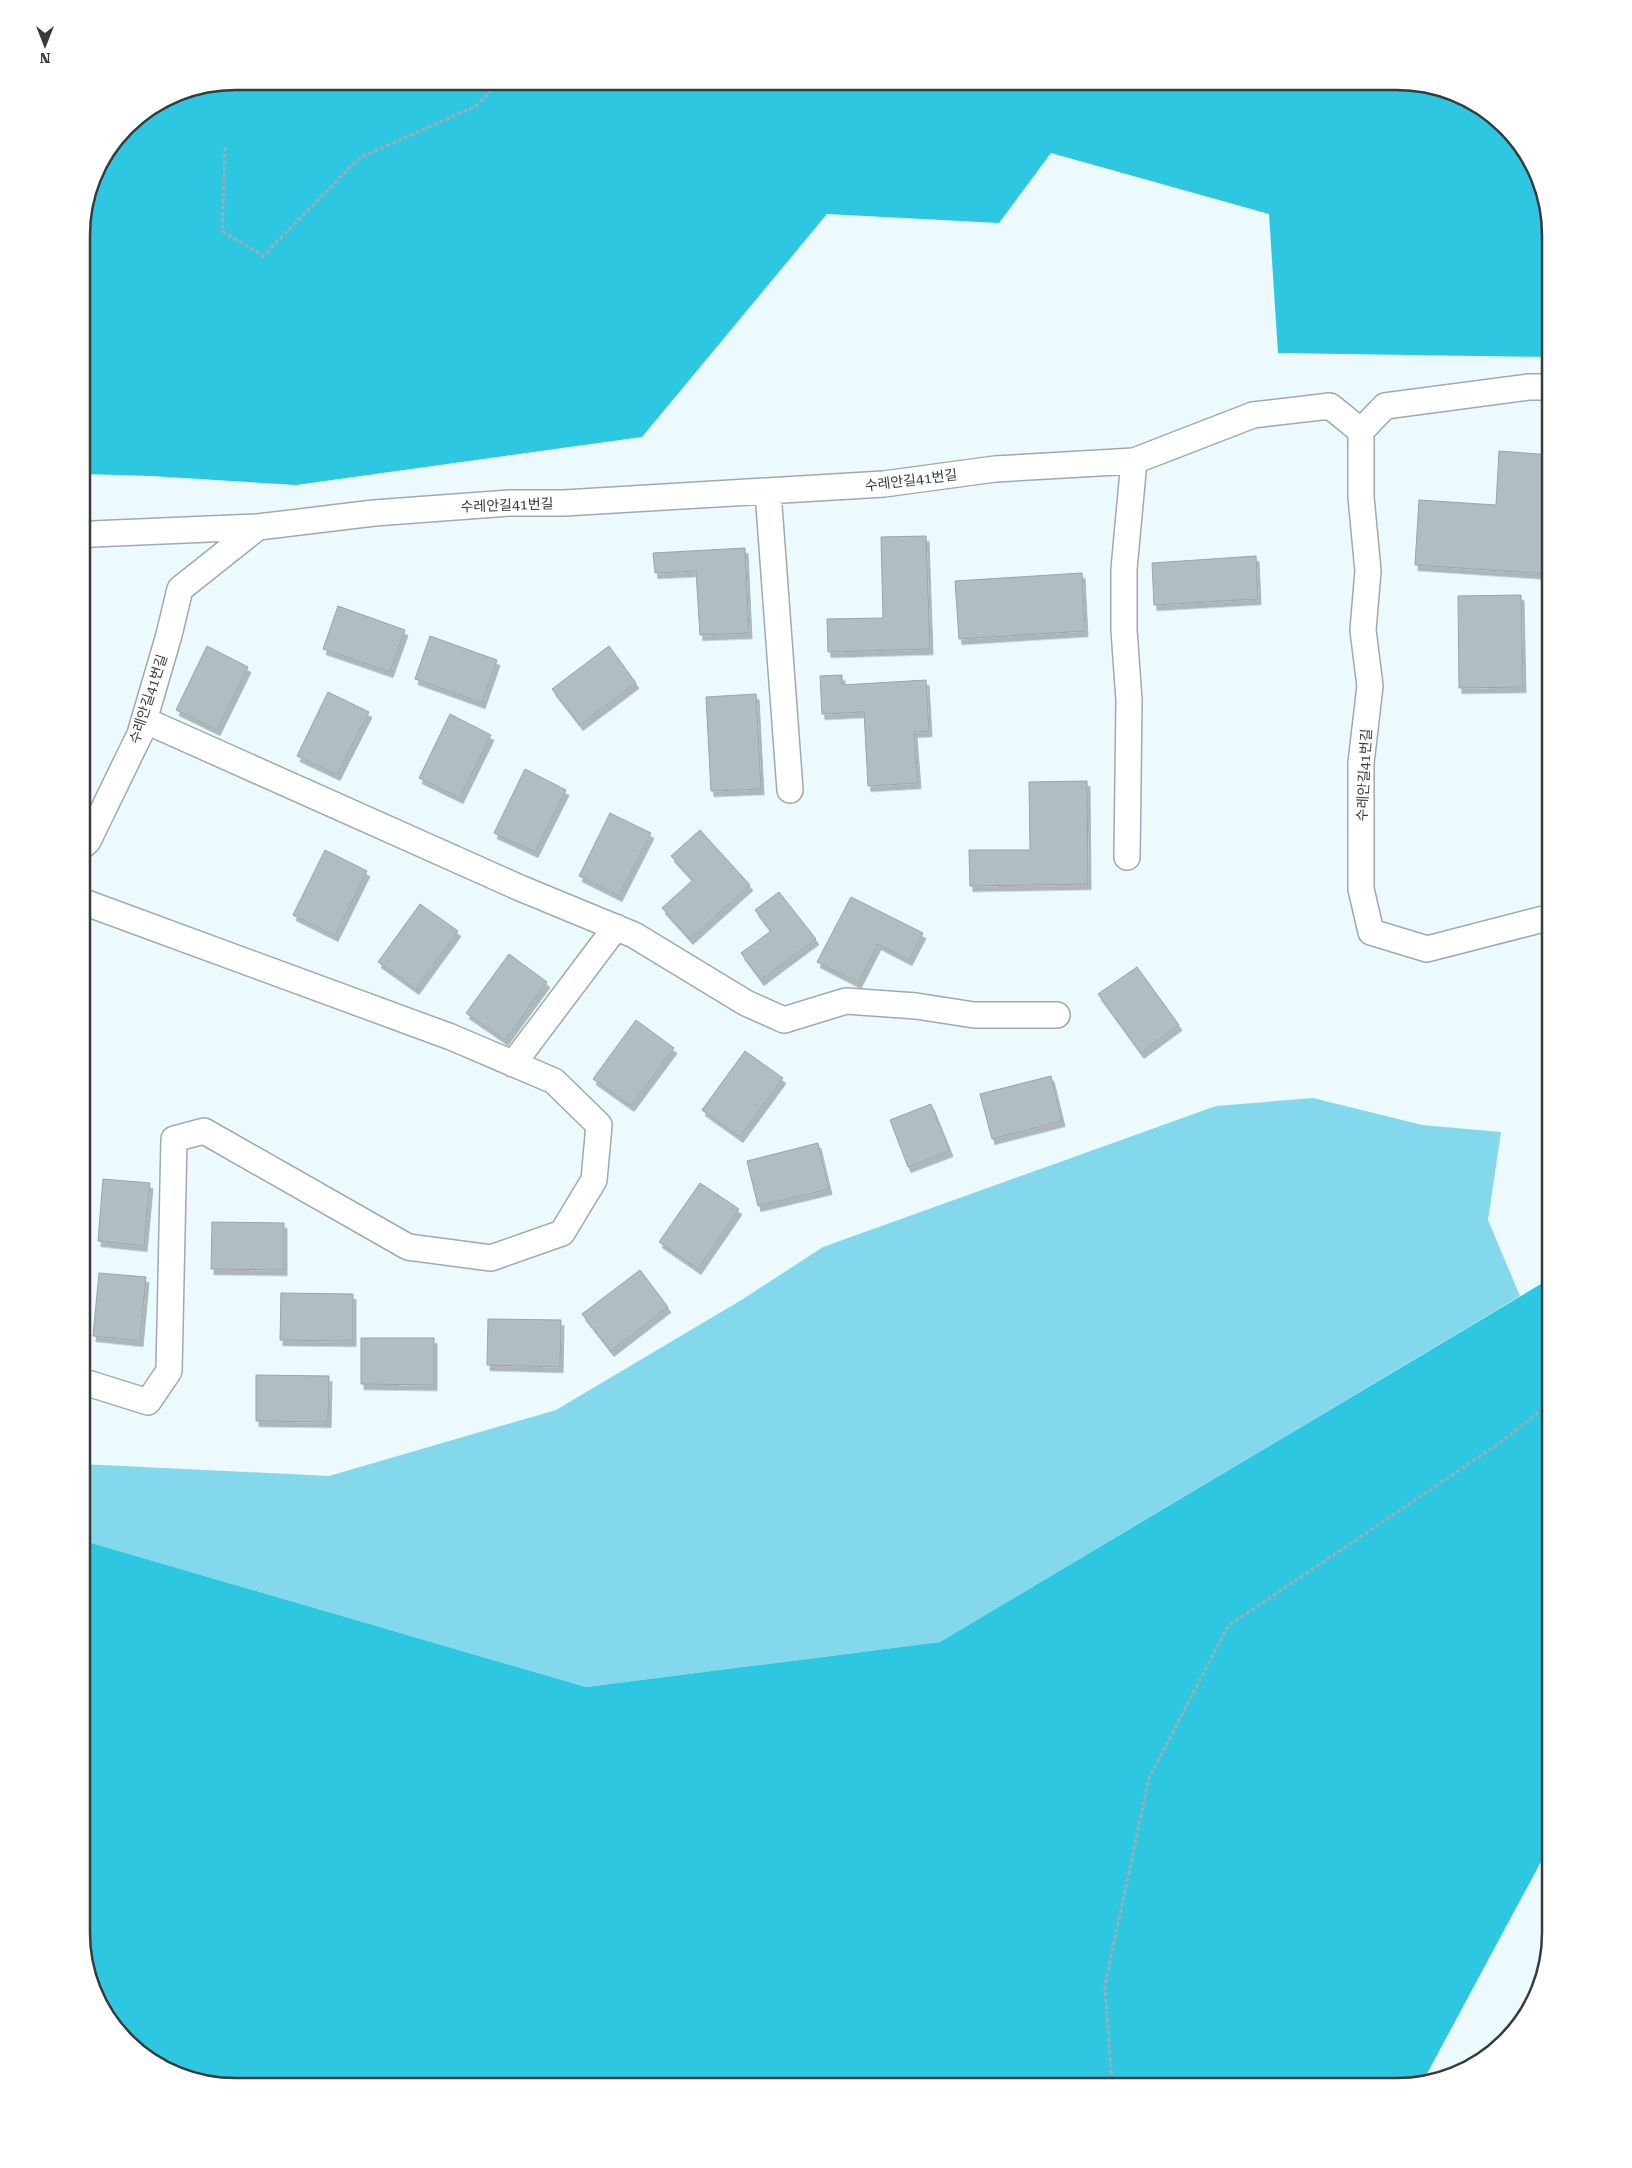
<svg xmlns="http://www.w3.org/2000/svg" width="1632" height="2168" font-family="'Roboto Serif','Noto Sans KR',serif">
	<defs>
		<filter id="shadow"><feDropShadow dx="3" dy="5.5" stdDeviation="0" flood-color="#0004"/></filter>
	</defs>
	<rect width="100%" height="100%" fill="#ecfafd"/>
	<!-- green -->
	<path fill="#83d9eb" d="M1313,1098l109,27 79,7 -13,88 32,76 -580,346 -354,45 -505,-147v-76l248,12 227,-66 187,-111 80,-52 393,-141z"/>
	<!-- forest -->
	<path fill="#2ec7e1" d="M235,81l1172,1 67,20 51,48 20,45 6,40v122l-273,-4 -9,-139 -218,-61 -52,70 -172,-9 -185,223 -346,48 -145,-9 -69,-2v-249l15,-58 36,-47 44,-27z
		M1551,1278v565l-129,240 -25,4h-1162l-61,-17 -48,-34 -19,-18 -20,-45 -6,-40v-393l505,147 354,-45z"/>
	<!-- building -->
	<path fill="#b1bec1" stroke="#98a6a8" filter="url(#shadow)" d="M1499,451l52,4v77l-3,42 -133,-9 4,-65 77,5z
		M926,536l4,113 -102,3 -1,-33 56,-1 -2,-81z
		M745,548l4,85 -49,2 -4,-64 -41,2 -2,-20z
		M1256,556l2,43 -104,6 -2,-42z
		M1082,573l3,58 -126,8 -4,-58z
		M1521,595l2,92 -64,1 -1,-92z
		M338,606l67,24 -15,42 -67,-23z
		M430,636l67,24 -15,43 -67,-24z
		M207,646l41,21 -31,63 -41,-20z
		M609,646l27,37 -56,42 -28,-36z
		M842,675v10l84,-5 3,51 -15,1 4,51 -50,3 -4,-74 -42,2 -2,-38z
		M328,692l41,20 -32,63 -40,-19z
		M756,694l5,95 -50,2 -5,-94z
		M450,714l41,21 -31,63 -41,-20z
		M525,769l41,21 -31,62 -41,-19z
		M1087,781l1,103 -118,2 -1,-36h61l-1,-68z
		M610,813l41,20 -32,63 -40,-20z
		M700,830l50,55 -60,54 -28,-31 31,-28 -22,-24z
		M325,850l42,21 -32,65 -42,-21z
		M779,892l37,47 -55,41 -20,-27 30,-22 -16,-21z
		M851,897l72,36 -14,27 -31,-16 -20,39 -41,-21z
		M420,904l38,27 -42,58 -38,-27z
		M509,954l38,28 -42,58 -39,-27z
		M1137,967l42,58 -38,28 -43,-59z
		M636,1020l38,28 -43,58 -38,-27z
		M745,1051l38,27 -43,59 -38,-27z
		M1051,1076l11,45 -70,18 -12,-45z
		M931,1104l19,47 -42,16 -18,-47z
		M818,1143l11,46 -71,17 -11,-45z
		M103,1179l47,4 -6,63 -46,-5z
		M700,1183l39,26 -41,60 -39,-27z
		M212,1222l72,1v47l-73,-1z
		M640,1270l28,37 -57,44 -29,-37z
		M99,1273l47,4 -6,64 -47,-5z
		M281,1293l72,1v47l-73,-1z
		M488,1319l73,1 -1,47 -73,-2z
		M361,1338h73v47l-73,-1z
		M256,1375l73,1 -1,46 -72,-1z"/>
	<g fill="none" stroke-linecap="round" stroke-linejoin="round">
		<defs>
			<path id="lane" d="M1361,431v66l7,74 -5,59 7,56 -9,77v126l10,43 56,17 124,-32
				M768,492l22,298
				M82,536l10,-2 166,-7
				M144,720l376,168 114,47 112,68 38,17 62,-19 70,5 58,9h83
				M81,847l7,-6 52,-107 29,-99 11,-46 78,-62 116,-14 136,-10h54l320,-19 111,-15 139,-8 119,-46 77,-9 31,25 24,-25 143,-19h23
				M1127,857l2,-157 -5,-70v-61l10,-108
				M513,1064l103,-137
				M81,1381l67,21 21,-31 5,-232 30,-8 204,116 83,11 71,-25 32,-53 5,-55 -45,-44 -103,-44 -370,-136"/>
		</defs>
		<!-- lane casing -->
		<use href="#lane" stroke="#9eabae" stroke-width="28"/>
		<!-- path -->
		<path stroke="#a1acae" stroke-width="3" stroke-dasharray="4 2.5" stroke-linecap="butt" d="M225,147l-3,84 41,25 96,-98 117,-52 25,-25
			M1112,2087l-7,-102 44,-207 79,-152 273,-184 50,-40"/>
		<!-- lane -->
		<use href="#lane" stroke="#fff" stroke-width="25"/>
	</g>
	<g text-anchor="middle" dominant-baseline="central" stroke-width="4.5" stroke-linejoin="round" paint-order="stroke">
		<!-- street labels -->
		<g font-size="14" fill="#363b3c" stroke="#fff">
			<text transform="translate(911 480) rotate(-7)">수레안길41번길</text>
			<text transform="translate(507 505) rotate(-2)">수레안길41번길</text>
			<text transform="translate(148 699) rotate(-72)">수레안길41번길</text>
			<text transform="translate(1364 775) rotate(-87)">수레안길41번길</text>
		</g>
	</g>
	<!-- crop -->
	<path d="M0 0H1632V2168H0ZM235 90H1397A145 145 0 0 1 1542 235V1933A145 145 0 0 1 1397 2078H235A145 145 0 0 1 90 1933V235A145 145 0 0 1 235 90Z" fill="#fff" fill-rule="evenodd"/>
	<path fill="none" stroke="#363b3c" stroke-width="2.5" d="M235 90H1397A145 145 0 0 1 1542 235V1933A145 145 0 0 1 1397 2078H235A145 145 0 0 1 90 1933V235A145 145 0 0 1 235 90Z"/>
	<!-- north arrow -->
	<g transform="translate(45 45) rotate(180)" stroke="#ffffff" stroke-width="4" paint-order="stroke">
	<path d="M0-4L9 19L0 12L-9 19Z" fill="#363b3c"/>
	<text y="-8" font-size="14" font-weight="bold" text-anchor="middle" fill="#363b3c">N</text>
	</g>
</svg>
